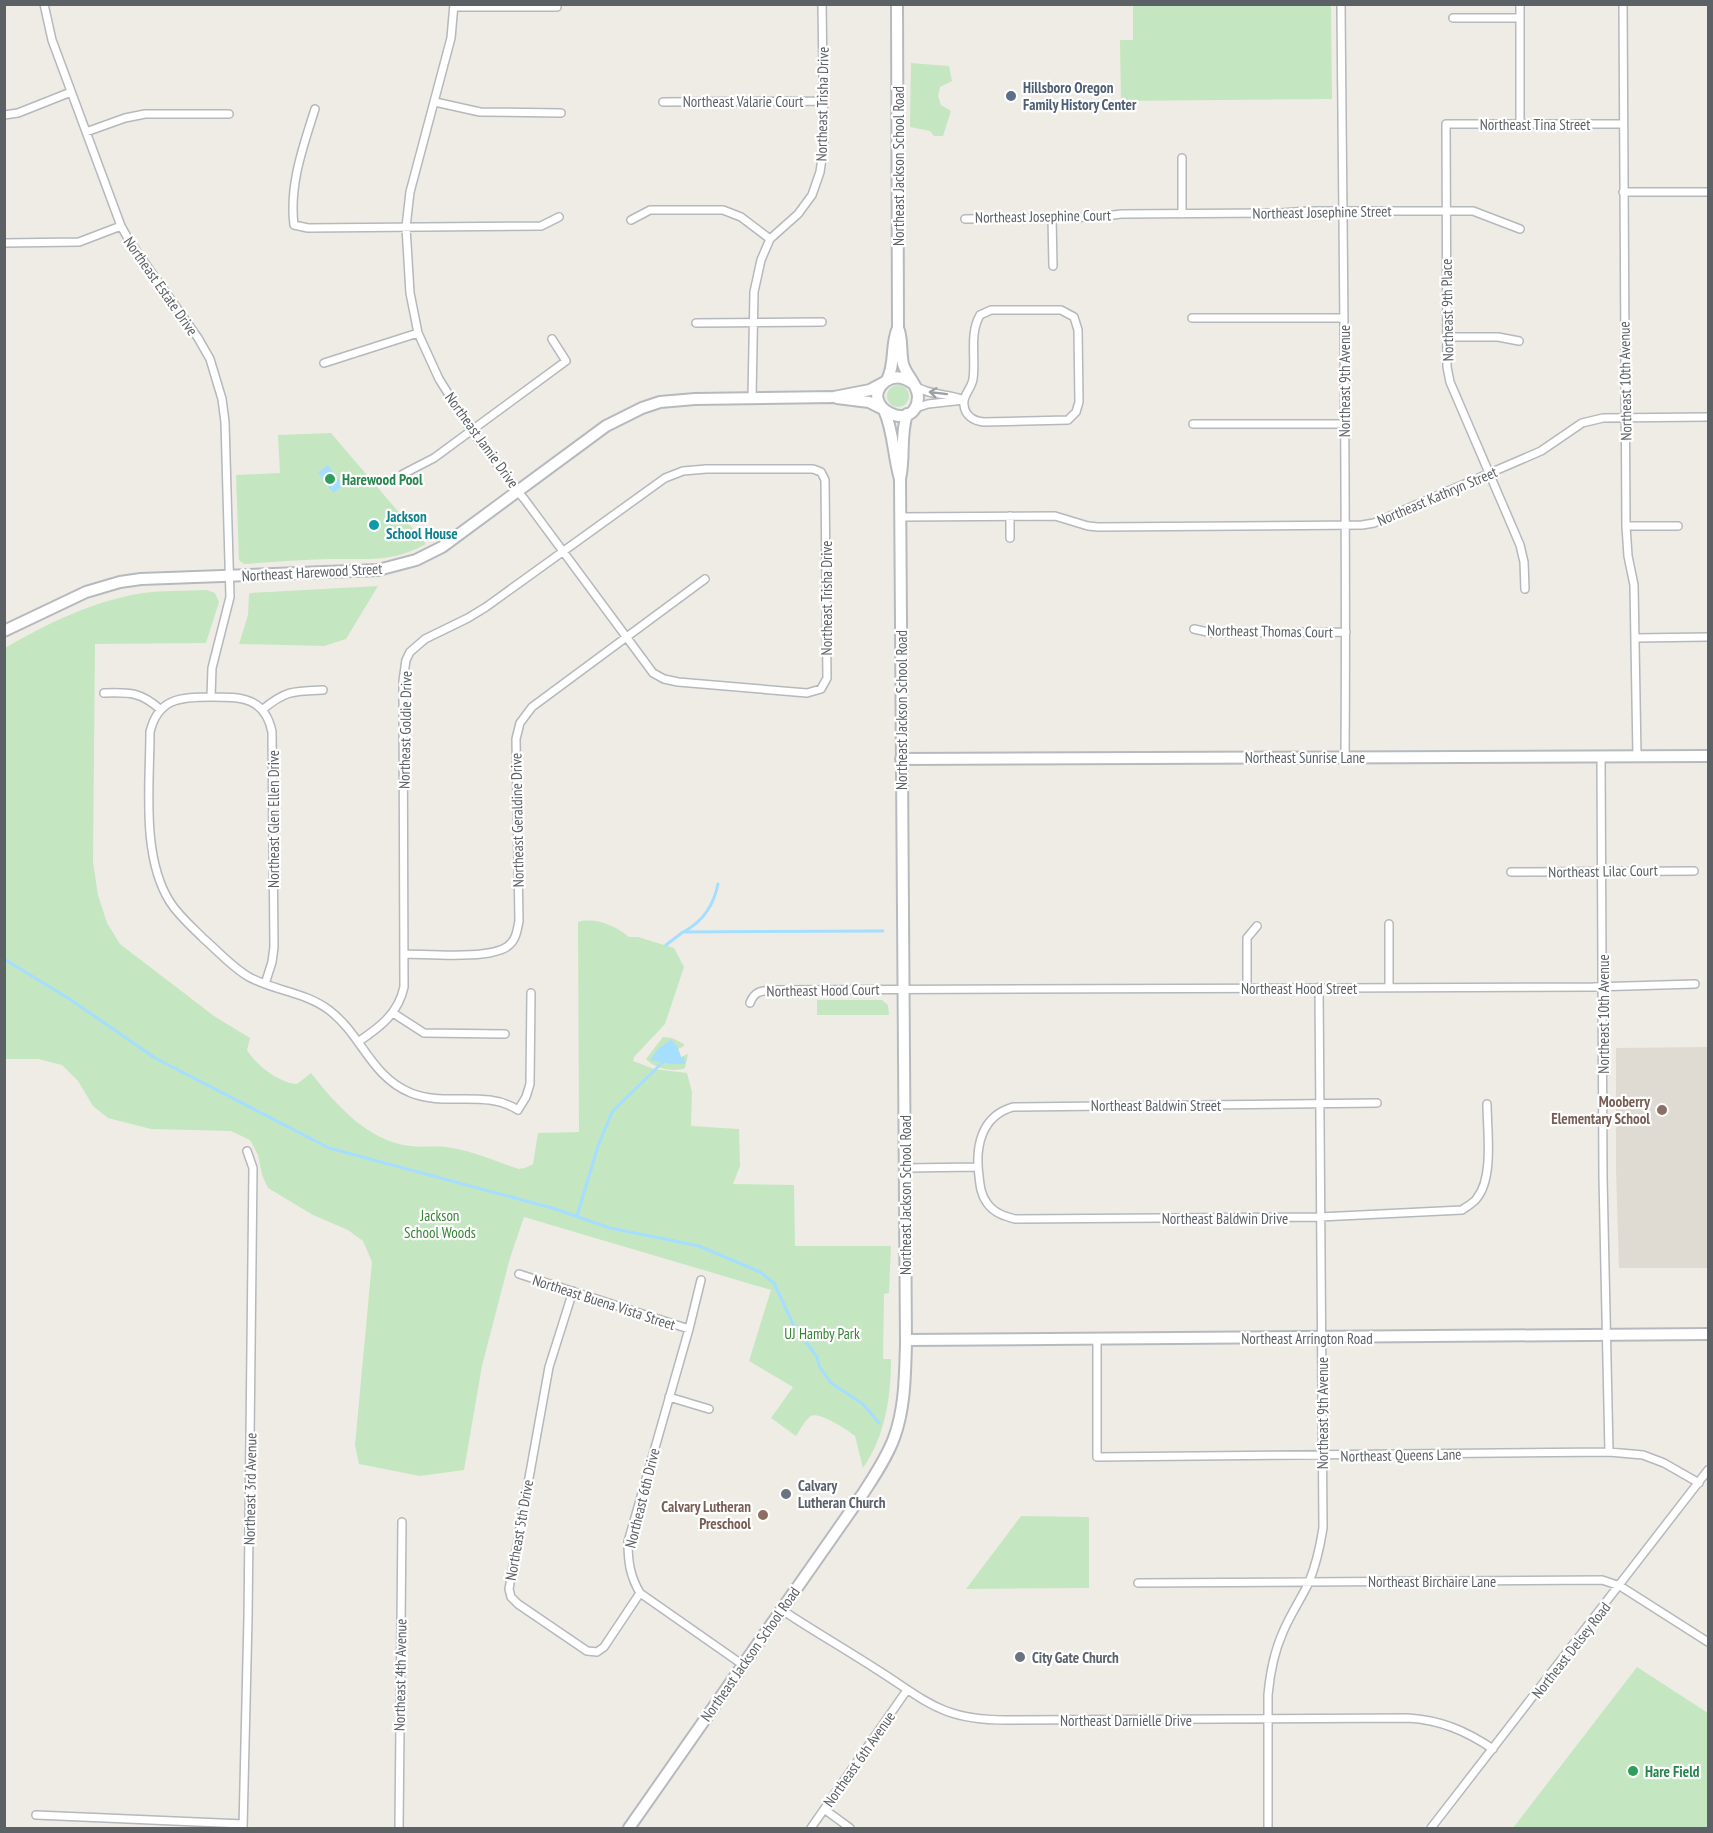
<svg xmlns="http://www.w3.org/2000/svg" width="1713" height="1833" font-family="'PT Sans Narrow',sans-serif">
	<rect width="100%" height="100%" fill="#efece5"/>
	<!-- education -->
	<path fill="#dfdbd3" d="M1708,1047v221h-89l-3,-97v-123z"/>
	<!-- green -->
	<path fill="#c4e7c1" d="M1133,5h198l1,94 -211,2 -1,-61h13z
		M911,63l38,3 3,15 -12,6 -2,9 3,9 10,6 -8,25h-9l-4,-5 -20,-4z
		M887 396a11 11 0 1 1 22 0a11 11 0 1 1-22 0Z
		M331,433l95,111c-37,20 -59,14 -98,15 -28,1 -56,3 -84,5l-5,-4 -3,-85 44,-2 -2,-38z
		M378,586l-32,53 -22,7 -85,-2 9,-29 1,-21 2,-1z
		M207,590l8,3 4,9 -13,41 -111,1 -2,218 5,33 9,28 13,21 94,72 36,22 -3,12c9,15 32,33 50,34l14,-11c25,32 57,68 99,73 14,2 28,-1 42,2 24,4 45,14 67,21l6,-1 8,-4 5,-31 41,-1 -1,-210c17,-5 38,4 51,15h9l36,11 10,19 -19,57 -31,33 -1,4 21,8 33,4 5,19 -1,34 48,3 1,37 -7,18 61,1 1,61h96l-2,47 -5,1 -1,65h8c0,39 -6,77 -28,109l-8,-32c-7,-6 -36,-25 -44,-20 -6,4 -11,14 -15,20l-25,-18 22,-31 -44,-26 22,-71 -247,-73 -14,41 -28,108 -18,104 -44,6 -61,-12 -4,-19 17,-183 -9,-21 -15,-11 -35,-15 -45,-27 -6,-13 -4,-20 -8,-15 -19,-9 -80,-2 -43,-11 -15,-12 -15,-25 -16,-16 -24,-6h-33v-411c41,-24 84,-45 132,-54 23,-4 47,-3 70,-4z
		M817,1000h65l6,5 1,10h-72z
		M663,1037l9,1 12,6v2l-6,3 3,8 7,-3 -3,14c-11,5 -32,0 -39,-9z
		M1021,1516l68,1v71l-123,1z
		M1637,1667l71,46v115h-195z"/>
	<!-- water -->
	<path fill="#a5deff" d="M328,465l15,21 -10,7 -15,-21z
		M671,1040l6,6 4,11h3l1,7h-13l-22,-4 9,-12z"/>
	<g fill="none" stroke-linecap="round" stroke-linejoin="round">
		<!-- stream -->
		<path stroke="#a5deff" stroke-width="3" d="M685,931c18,-10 29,-27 33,-47
			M666,945l17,-13 200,-1
			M4,959l67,41 84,58 174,90 223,60 58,20 89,18 61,26 14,11 19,41 24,33 2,9 12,17 32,21 16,19
			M577,1216l21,-70 14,-34 52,-51"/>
		<defs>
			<path id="street" d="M44,4l8,36 69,186 9,16 68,96 12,21 12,40 3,23 5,175 -18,71 -1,29c-30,0 -53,1 -61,35 0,53 -9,124 20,170 9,14 22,25 34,37 15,13 28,28 45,38 26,14 56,15 80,33 33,25 41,66 82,83 35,14 74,-4 107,17l8,-13 4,-13 1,-91
				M1341,4c2,251 6,502 4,753
				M1623,4l3,522 2,30 6,29 3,171
				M455,7h102
				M1453,18h67
				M435,102l45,10 81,1
				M663,102l160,-1
				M315,109c-12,38 -26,76 -21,116l14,3 233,-2 18,-9
				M4,115l14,-2 53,-21
				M1520,124v-120
				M86,132l39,-14 20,-4h84
				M1182,158v56
				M1623,192h85
				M1052,217l1,49
				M965,219l133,-2 23,-3 160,-1 27,-2h165l47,18
				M631,220l19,-10h73l18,7 29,22
				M4,243l75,-1 42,-16
				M991,310h70l13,7 4,13 1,72 -3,10 -8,8 -84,2c-10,-1 -19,-6 -20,-17 -2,-9 8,-17 9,-26 3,-21 -4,-45 7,-64z
				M1192,318h151
				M696,323l126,-1
				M1447,337h51l21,4
				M324,363l94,-30
				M915,386c15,10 33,7 49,14
				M752,398l2,-106 7,-32 9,-21 28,-25 14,-19 8,-23 4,-27 -2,-141
				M913,409l15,-5 36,-4
				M1193,424h151
				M403,474l31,-16 132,-97 -14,-22
				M1010,516v22
				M900,517l155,-1 33,10 10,1 264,-2 12,-2 167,-72 41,-28 21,-5 105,-1
				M1626,526h52
				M1525,589l-1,-27 -4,-17 -70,-163 -3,-15 -1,-243h177
				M1194,629l18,4 134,-1
				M1635,638l73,-1
				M104,693c26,-1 37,-1 57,17
				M211,697c30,0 54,0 61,35l2,215 -2,15 -7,22
				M262,710c24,-20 32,-19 61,-20
				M1601,757l2,420 6,275
				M1511,872l183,-1
				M1389,924v63
				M404,954c24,0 86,6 104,-8 8,-6 9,-15 11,-25l-3,-182 4,-16 12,-16 173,-128
				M1247,987v-49l10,-12
				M750,1003c4,-11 10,-12 21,-13l822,-3 102,-3
				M393,1013l31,20 81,1
				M358,1042c22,-15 40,-28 46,-55l-1,-306 3,-21 4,-8 15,-13 43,-21 18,-11 179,-129 18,-7 23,-2h107l8,3 4,8 2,198 -6,11 -14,4 -129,-11 -14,-3 -11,-6 -128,-173 -5,-6 -49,-64 -32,-51 -21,-46 -8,-40 -4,-66 4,-35 41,-154 3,-34
				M1377,1103l-364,4c-32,9 -38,40 -34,69 1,10 2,19 8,27 7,10 17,13 28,16l305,-2 142,-7c5,-4 12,-7 15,-12 17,-21 10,-68 10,-94
				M905,1168l73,-1
				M519,1274l170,55
				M701,1280l-12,49 -61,213c0,20 2,34 12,51l103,72
				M573,1291l-24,76 -40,222 2,8 7,7 69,47 10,1 7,-5 36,-54
				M1097,1339v118l512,-5 34,3 21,8 35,20
				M669,1397l40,12
				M1138,1583l464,-3 18,6 88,56
				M782,1610c30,20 63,39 94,59 51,32 65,51 130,51l402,-2c33,2 58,13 85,31
				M824,1809l26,19
				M36,1815l207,9
				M243,1828l5,-210 5,-450 -6,-17
				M399,1828l3,-306
				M811,1828l96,-138
				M1268,1828v-133c2,-22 6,-43 15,-63 7,-17 18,-33 26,-50 7,-17 11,-35 14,-54l-4,-541
				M1431,1828l277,-358"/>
			<path id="secondary" d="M897,4l1,324c5,12 2,23 5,36 3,11 15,21 15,33 -2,40 -63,8 -32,-16 9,-6 18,-4 26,2
				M887,380c9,-17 3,-35 11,-52
				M837,398l32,4 14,7
				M884,410c10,22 9,46 16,69
				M4,631l82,-39 34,-10 21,-3 237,-9 38,-10 26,-13 164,-121 36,-18 18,-6 35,-3 139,-2 36,-7 15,-8
				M901,759l807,-3
				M906,1340l802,-6
				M629,1828l235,-336c11,-17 23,-35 30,-54 11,-30 11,-62 12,-94l-6,-865c5,-22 0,-44 7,-65"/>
		</defs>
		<!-- street casing -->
		<use href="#street" stroke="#b5b8bc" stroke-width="10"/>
		<!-- secondary casing -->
		<use href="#secondary" stroke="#b6babf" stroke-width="14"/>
		<!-- street -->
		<use href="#street" stroke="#fff" stroke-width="7"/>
		<!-- secondary -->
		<use href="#secondary" stroke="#fff" stroke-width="10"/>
	</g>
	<!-- one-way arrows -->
	<defs><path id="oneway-shaft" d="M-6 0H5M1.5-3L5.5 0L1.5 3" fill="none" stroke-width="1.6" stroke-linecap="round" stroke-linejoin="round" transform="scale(1.5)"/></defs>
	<use stroke="#9da0a3" href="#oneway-shaft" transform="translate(938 393) rotate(-173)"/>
	<!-- markers -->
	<circle fill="#5c6f8a" stroke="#fff" stroke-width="2" cx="1011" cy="96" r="6"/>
	<g fill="#2e9e5b" stroke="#fff" stroke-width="2">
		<circle cx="330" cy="479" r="6"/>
		<circle cx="1633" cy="1771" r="6"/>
	</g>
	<circle fill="#0f9aa8" stroke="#fff" stroke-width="2" cx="374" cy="525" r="6"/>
	<g fill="#8d6e63" stroke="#fff" stroke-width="2">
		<circle cx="1662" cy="1110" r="6"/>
		<circle cx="763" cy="1515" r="6"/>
	</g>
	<g fill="#6b7280" stroke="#fff" stroke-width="2">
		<circle cx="786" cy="1494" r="6"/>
		<circle cx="1020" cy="1657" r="6"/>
	</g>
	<g text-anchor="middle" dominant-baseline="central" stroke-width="4.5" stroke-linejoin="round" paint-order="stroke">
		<!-- service labels -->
		<g font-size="15" font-weight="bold" fill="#4e5e75" stroke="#fff" text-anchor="start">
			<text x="1023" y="87">Hillsboro Oregon<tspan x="1023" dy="17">Family History Center</tspan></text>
		</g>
		<!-- street labels -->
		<g font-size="15" fill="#5c6165" stroke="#fff">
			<text x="743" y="101">Northeast Valarie Court</text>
			<text transform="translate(822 104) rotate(-89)">Northeast Trisha Drive</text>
			<text x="1535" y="124">Northeast Tina Street</text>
			<text transform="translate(898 166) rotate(-90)">Northeast Jackson School Road</text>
			<text transform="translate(1322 212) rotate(-1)">Northeast Josephine Street</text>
			<text transform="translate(1043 216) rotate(-1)">Northeast Josephine Court</text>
			<text transform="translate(161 286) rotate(55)">Northeast Estate Drive</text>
			<text transform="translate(1447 310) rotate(-91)">Northeast 9th Place</text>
			<text transform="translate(1344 381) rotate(-90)">Northeast 9th Avenue</text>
			<text transform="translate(1625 381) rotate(-91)">Northeast 10th Avenue</text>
			<text transform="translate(482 440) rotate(54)">Northeast Jamie Drive</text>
			<text transform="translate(1437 496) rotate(-23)">Northeast Kathryn Street</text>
			<text transform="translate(312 572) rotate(-3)">Northeast Harewood Street</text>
			<text transform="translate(826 598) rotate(-90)">Northeast Trisha Drive</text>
			<text transform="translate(1270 631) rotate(1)">Northeast Thomas Court</text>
			<text transform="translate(901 710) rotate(-90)">Northeast Jackson School Road</text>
			<text transform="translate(405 730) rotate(-89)">Northeast Goldie Drive</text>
			<text x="1305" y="757">Northeast Sunrise Lane</text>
			<text transform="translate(273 819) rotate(-90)">Northeast Glen Ellen Drive</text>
			<text transform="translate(517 820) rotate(-91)">Northeast Geraldine Drive</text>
			<text transform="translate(1603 871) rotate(-1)">Northeast Lilac Court</text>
			<text x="1299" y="988">Northeast Hood Street</text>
			<text transform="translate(823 990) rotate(-1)">Northeast Hood Court</text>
			<text transform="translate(1603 1014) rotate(-90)">Northeast 10th Avenue</text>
			<text x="1156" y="1105">Northeast Baldwin Street</text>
			<text transform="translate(905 1195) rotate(-90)">Northeast Jackson School Road</text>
			<text x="1225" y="1218">Northeast Baldwin Drive</text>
			<text transform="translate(604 1302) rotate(18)">Northeast Buena Vista Street</text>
			<text x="1307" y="1338">Northeast Arrington Road</text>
			<text transform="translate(1322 1413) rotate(-90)">Northeast 9th Avenue</text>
			<text transform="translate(1401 1455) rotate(-1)">Northeast Queens Lane</text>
			<text transform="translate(250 1489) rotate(-89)">Northeast 3rd Avenue</text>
			<text transform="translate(642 1498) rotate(-76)">Northeast 6th Drive</text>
			<text transform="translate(519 1530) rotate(-80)">Northeast 5th Drive</text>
			<text x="1432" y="1581">Northeast Birchaire Lane</text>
			<text transform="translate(1571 1650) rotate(-52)">Northeast Delsey Road</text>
			<text transform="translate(750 1654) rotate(-55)">Northeast Jackson School Road</text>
			<text transform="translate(400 1675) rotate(-89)">Northeast 4th Avenue</text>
			<text x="1126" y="1720">Northeast Darnielle Drive</text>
			<text transform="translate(859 1759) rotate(-55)">Northeast 6th Avenue</text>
		</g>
		<!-- leisure labels -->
		<g font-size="15" font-weight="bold" fill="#27864d" stroke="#fff" text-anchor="start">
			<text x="342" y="479">Harewood Pool</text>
			<text x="1645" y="1771">Hare Field</text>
		</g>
		<!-- culture labels -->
		<g font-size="15" font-weight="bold" fill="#0d838f" stroke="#fff" text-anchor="start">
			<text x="386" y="516">Jackson<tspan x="386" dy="17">School House</tspan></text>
		</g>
		<!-- education labels -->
		<g font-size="15" font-weight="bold" fill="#785e54" stroke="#fff" text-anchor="end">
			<text x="1650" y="1101">Mooberry<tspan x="1650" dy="17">Elementary School</tspan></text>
			<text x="751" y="1506">Calvary Lutheran<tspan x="751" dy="17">Preschool</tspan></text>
		</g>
		<!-- park labels -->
		<g font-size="15" fill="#368534" stroke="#fff">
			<text x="440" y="1215">Jackson<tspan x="440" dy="17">School Woods</tspan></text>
			<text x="822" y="1333">UJ Hamby Park</text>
		</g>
		<!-- worship labels -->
		<g font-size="15" font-weight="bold" fill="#5b616d" stroke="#fff" text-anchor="start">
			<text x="798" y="1485">Calvary<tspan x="798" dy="17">Lutheran Church</tspan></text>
			<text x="1032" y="1657">City Gate Church</text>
		</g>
	</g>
	<!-- border -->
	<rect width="1713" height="1833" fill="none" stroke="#5c6165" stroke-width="12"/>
</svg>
